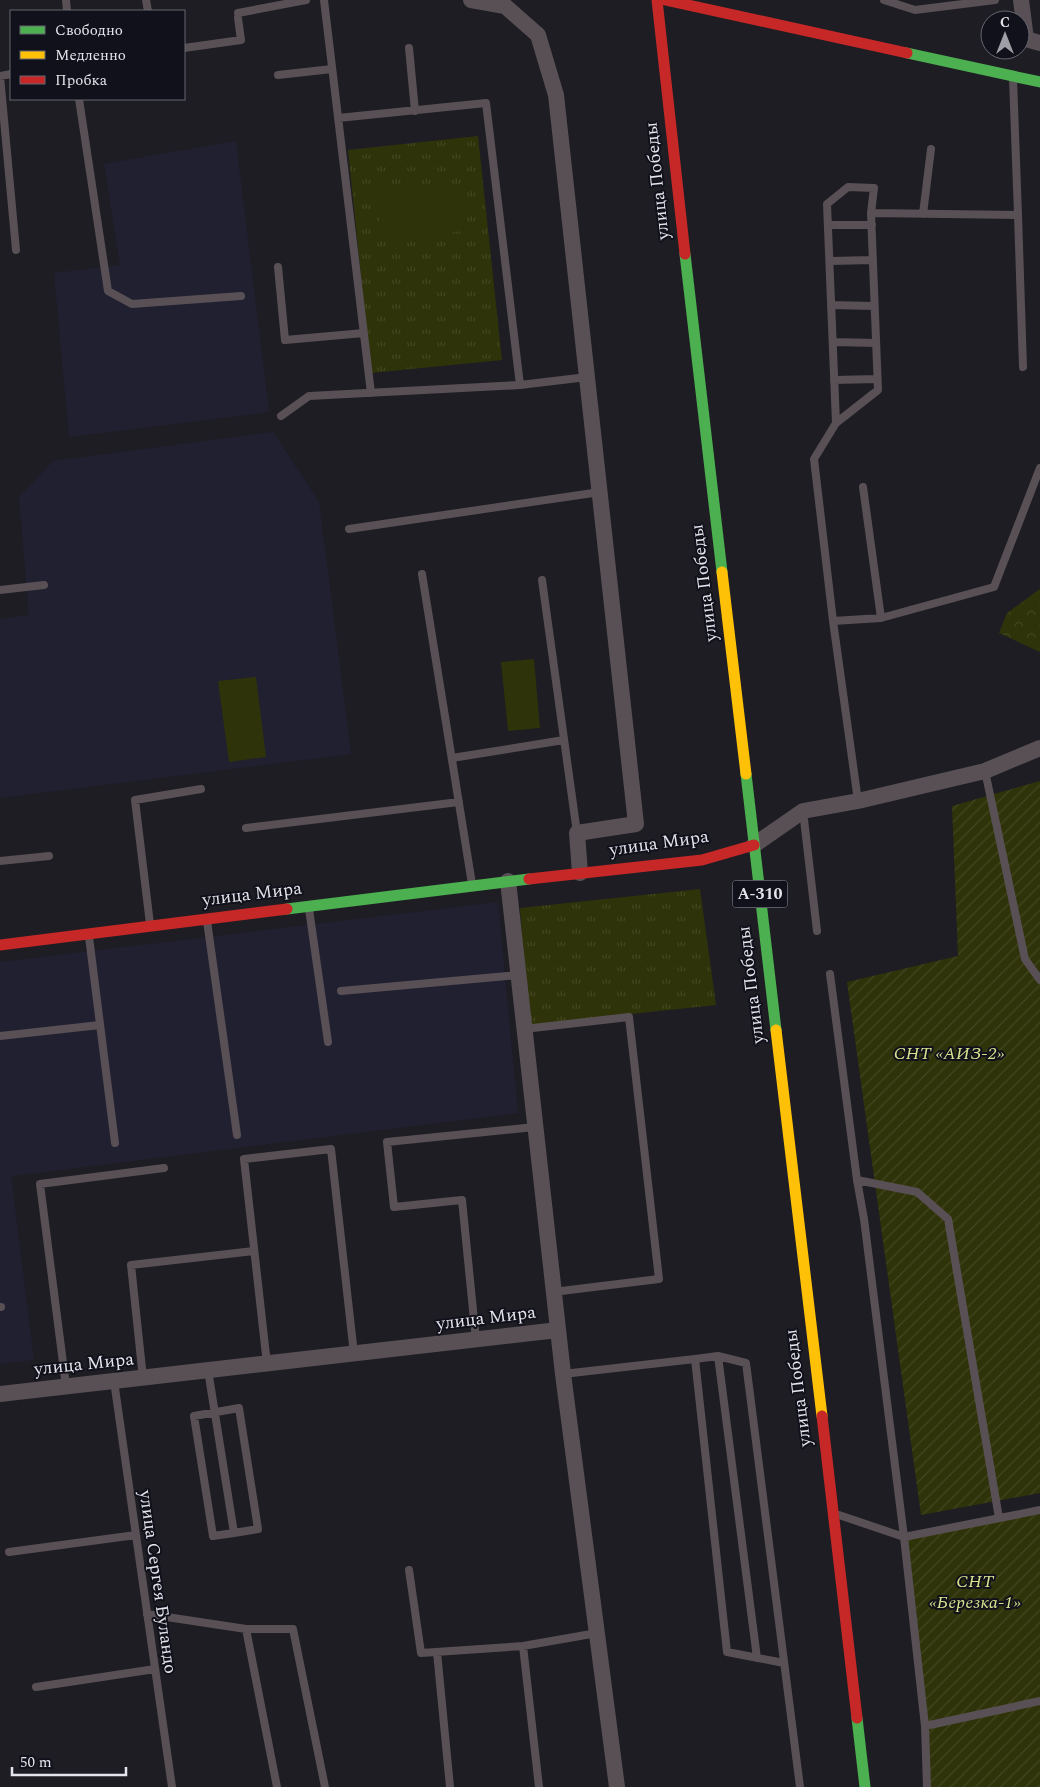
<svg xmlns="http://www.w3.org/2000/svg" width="1040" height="1787" font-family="Spectral,serif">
	<defs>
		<pattern id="forest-crowns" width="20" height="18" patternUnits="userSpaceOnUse" patternTransform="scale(1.25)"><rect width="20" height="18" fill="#2f3309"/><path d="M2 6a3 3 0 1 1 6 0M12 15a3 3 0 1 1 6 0" fill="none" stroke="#434721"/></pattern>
		<pattern id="park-tufts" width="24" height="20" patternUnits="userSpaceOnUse" patternTransform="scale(1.25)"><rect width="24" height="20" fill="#2f3309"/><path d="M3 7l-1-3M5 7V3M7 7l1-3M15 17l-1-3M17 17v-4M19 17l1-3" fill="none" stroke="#434721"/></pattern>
		<pattern id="garden-furrows" width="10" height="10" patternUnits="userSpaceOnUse" patternTransform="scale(1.25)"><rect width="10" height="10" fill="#2f3309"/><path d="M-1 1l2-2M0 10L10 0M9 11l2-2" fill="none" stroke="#434721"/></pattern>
	</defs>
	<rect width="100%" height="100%" fill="#1d1d23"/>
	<!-- built -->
	<path fill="#212031" d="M236,141l33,271 -200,25 -15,-164 66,-8 -16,-101z
		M273,432l46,70 32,252 -351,44v-179l29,-4 -10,-118 34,-36z
		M498,902l20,211 -506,63 -1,-1 23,185 -34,4v-402z"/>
	<!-- forest -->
	<path fill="url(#forest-crowns)" d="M1040,589v63l-41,-19 8,-20z"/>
	<!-- park -->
	<path fill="url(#park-tufts)" d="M478,136l24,224 -131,13 -23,-223z
		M700,889l16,116 -188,20 -8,-117z"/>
	<!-- garden -->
	<path fill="url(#garden-furrows)" d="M1040,781v712l-119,22 -74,-533 111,-26 -6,-150z
		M1040,1510v277h-113l-23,-250z"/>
	<!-- pitch -->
	<path fill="#2f3309" d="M460,186l4,45 -83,7 -4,-46z
		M534,659l6,69 -32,3 -7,-69z
		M256,677l10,80 -37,5 -11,-81z"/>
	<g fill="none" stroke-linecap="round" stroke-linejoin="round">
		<!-- lane -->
		<path stroke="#585055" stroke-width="8" d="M66,0l1,11
			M146,0l2,11
			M324,0l47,393
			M884,0l31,10 80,-10
			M238,13l68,-13
			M184,48l57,-8 -3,-22
			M409,48l6,63
			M11,74l-11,2 16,174
			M278,75l54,-6
			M79,99l29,192 24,13 109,-8
			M338,118l148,-15 34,282 67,-8
			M923,214l8,-65
			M1018,215l5,152
			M828,225h44
			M830,261l43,-1
			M278,267l7,73 79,-7
			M831,305l43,1
			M833,342l43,1
			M834,380l43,-1
			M281,416l28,-20 211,-11
			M836,423l-9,-219 21,-17 26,1 -3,25
			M349,529l251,-37
			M422,574l50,310
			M542,580l35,253
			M0,590l44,-5
			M881,618l113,-31 46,-119
			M833,621l48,-3 -18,-131
			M452,758l112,-18
			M985,771l40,188 15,21
			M858,801l-25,-180 -19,-162 22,-36 42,-33 -7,-177 147,2 -5,-136
			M803,811l14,120
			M246,828l213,-26
			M0,861l49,-5
			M309,909l19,133
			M207,921l30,214
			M150,924l-15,-124 66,-11
			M89,937l26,206
			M830,974l27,206 7,39 40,318 21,189 2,61
			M341,991l177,-16
			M524,1029l105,-12 30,262 -106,13
			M0,1036l100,-11
			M857,1180l60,12 31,27 51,299
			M0,1307h1
			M476,1340l-14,-140 -68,7 -7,-65 148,-15
			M718,1356l39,302
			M695,1359l23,-3 28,7 54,424
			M267,1364l-23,-205 87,-10 23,205
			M208,1370l26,163 24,-4 -19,-121 -45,8 19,120 21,-3
			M563,1374l132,-15 32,293 57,11
			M143,1378l-12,-113 123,-14
			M114,1381l58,406
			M66,1386l-26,-202 124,-16
			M839,1515l65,22 136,-27
			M9,1552l127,-17
			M409,1570l12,83 102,-7 74,-13
			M147,1614l99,15h47l32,158
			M246,1629l31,158
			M523,1646l16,141
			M437,1652l13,135
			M36,1687l119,-18
			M925,1726l115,-25"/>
		<!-- street -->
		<path stroke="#585055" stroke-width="16" d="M471,0l34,6 33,29 18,60 80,729 -59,9 3,40
			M1021,0l5,39 14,4
			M754,845l49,-34 55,-10 127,-30 55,-23
			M508,881l55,493 54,413
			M0,1394l558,-64"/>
		<!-- fast -->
		<path stroke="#4caf50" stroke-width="11" d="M907,53l133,29
			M685,254l37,318
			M746,774l30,256
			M287,909l242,-30
			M857,1718l8,69"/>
		<!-- slow -->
		<path stroke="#ffc107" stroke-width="11" d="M722,572l24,202
			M776,1030l46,386"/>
		<!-- jam -->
		<path stroke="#c62828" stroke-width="11" d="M657,0l28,254
			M665,0l242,53
			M529,879l173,-19 52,-15
			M0,945l287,-36
			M822,1416l35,302"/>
	</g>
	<g text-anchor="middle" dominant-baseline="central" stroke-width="4" stroke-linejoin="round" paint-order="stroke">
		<!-- shield labels -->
		<rect fill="#11111c" stroke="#a5a5ae" stroke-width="1" x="732.5" y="880.5" width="55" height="27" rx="4"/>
		<g font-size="16" font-weight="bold" fill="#e5e5ed">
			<text x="760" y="894">А-310</text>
		</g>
		<!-- street labels -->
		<g font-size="18" fill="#e5e5ed" stroke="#11111c">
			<text transform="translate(657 181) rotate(-96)">улица Победы</text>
			<text transform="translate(704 583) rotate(-97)">улица Победы</text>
			<text transform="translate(659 843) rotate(-8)">улица Мира</text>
			<text transform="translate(252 894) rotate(-7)">улица Мира</text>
			<text transform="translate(751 985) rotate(-97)">улица Победы</text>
			<text transform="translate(486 1318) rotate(-7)">улица Мира</text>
			<text transform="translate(84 1364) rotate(-6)">улица Мира</text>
			<text transform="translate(798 1388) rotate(-97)">улица Победы</text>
			<text transform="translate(158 1582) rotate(82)">улица Сергея Буландо</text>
		</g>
		<!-- park labels -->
		<g font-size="18" font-style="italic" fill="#d8e38e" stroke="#11111c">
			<text x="949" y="1053">СНТ «АИЗ-2»</text>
			<text x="975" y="1581">СНТ<tspan x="975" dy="21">«Березка-1»</tspan></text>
		</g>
	</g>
	<!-- legend -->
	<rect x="10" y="10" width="175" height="90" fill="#11111c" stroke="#666670"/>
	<rect x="20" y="26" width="25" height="8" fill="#4caf50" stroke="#666670"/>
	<text x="55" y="35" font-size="15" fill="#e5e5ed">Свободно</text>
	<rect x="20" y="51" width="25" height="8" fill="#ffc107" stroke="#666670"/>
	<text x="55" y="60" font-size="15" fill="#e5e5ed">Медленно</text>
	<rect x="20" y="76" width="25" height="8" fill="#c62828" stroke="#666670"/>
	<text x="55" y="85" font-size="15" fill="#e5e5ed">Пробка</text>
	<!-- north arrow -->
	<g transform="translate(1005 35)"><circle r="24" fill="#11111c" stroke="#666670"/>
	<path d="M0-4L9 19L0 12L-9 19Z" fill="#9f9fa6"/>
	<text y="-8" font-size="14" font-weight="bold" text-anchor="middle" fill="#e5e5ed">С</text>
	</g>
	<!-- scale -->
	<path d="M12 1767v8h114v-8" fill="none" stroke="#e5e5ed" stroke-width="2.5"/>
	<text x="20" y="1767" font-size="15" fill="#e5e5ed" stroke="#11111c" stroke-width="4" paint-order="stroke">50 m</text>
</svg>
